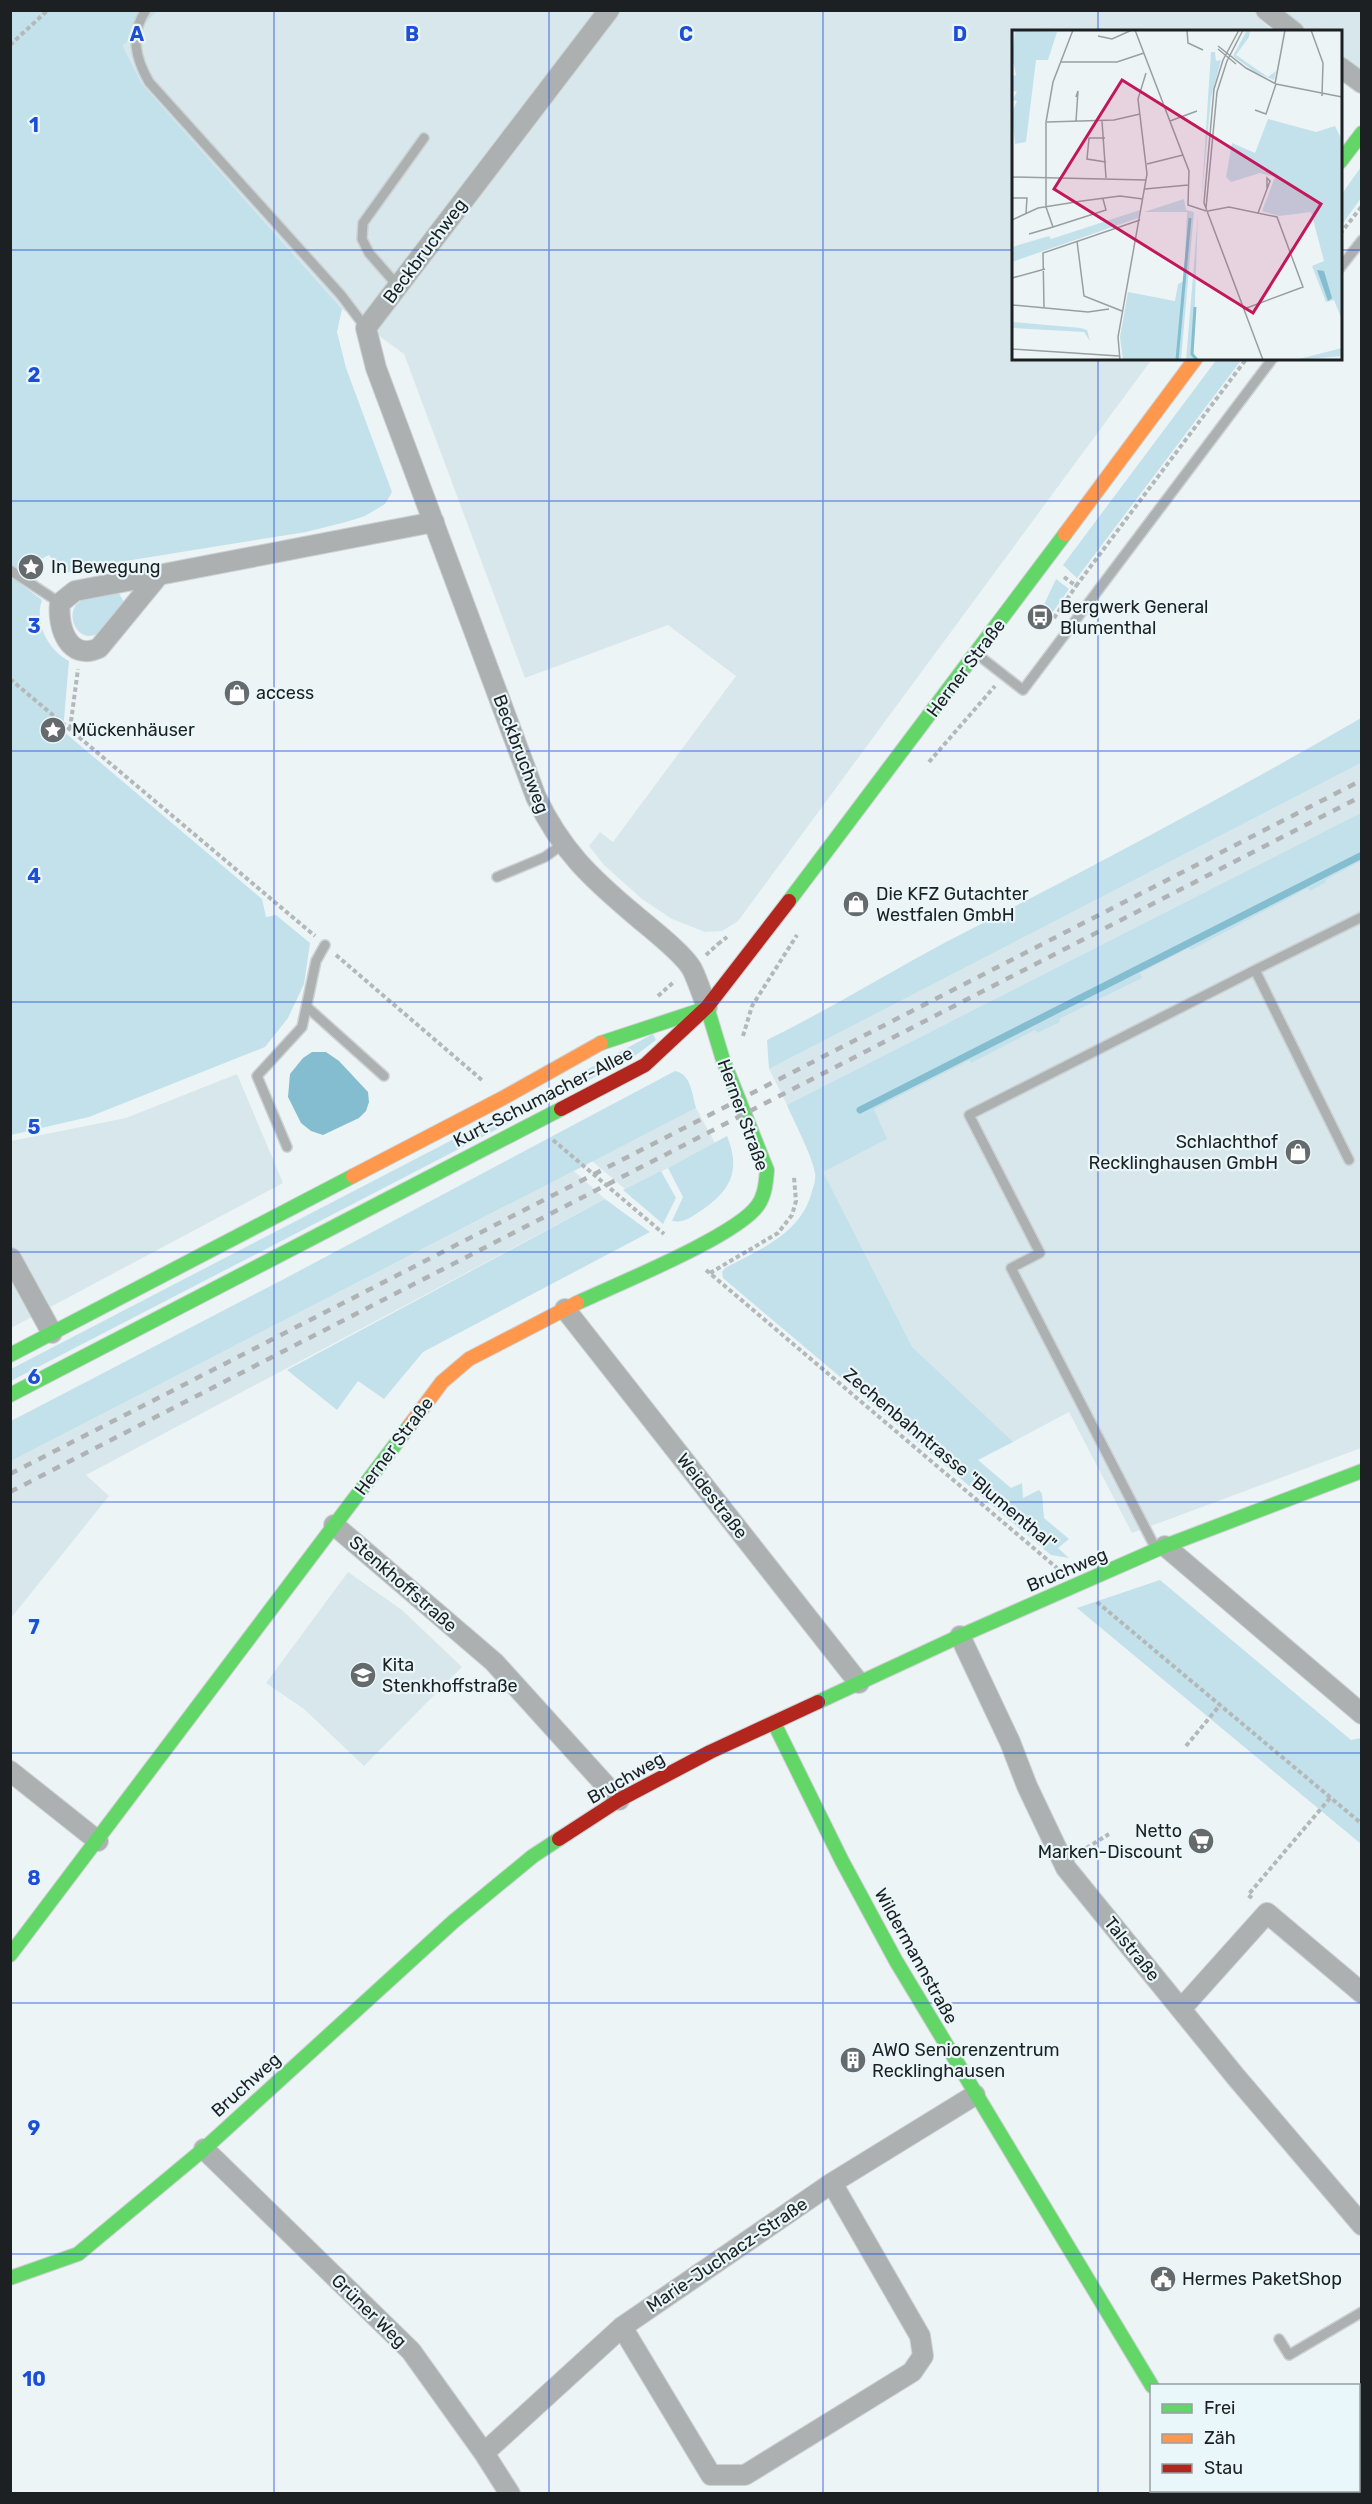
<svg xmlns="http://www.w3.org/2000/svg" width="1372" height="2504" font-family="Rubik,sans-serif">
	<rect width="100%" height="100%" fill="#edf4f6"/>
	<!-- built -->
	<path fill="#d8e7ec" d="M157,10h1204l1,84 -21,-15 -1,-47 -63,-1 -21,-15 17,15 -259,1v326l138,1 -414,562 -16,10 -17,1 -33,-13 -30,-20 -38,-34 -15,-19 11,-14 13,10 123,-166 -68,-51 -143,53 -121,-324 -62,-45 -200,-225 -19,-38z
		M1361,763v685l-229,85 -63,-121 -60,32 -98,-93 -142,-282z
		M237,1074l46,109 -272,145v-187l115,-23z
		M696,1108l19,35 -47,25 -43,21 -33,-28z
		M574,1171l31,28 -519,276 23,21 -98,122 -1,-78 2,-1 -1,-78z
		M348,1572l54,38 60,57 -98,99 -60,-57 -38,-26z"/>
	<!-- green -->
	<path fill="#c3e1ea" d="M11,11h146l-34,35 19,38 200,225 -5,23 9,36 46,124 -7,12 -20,12 -19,6 -40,10 -230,37 -11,5 -16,-19 -38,19z
		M1361,167v31l-20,28v-31z
		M1217,359h25l-165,219 -14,-13z
		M11,577l31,23c-8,23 6,50 27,61l-6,70 199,168 4,18 10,-2 34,28 -6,41 -16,34 -23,29 -176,70 -78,18z
		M1056,579l13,10 -21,30 -8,-6z
		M114,593h5l5,9c-8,11 -15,26 -27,32 -21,11 -37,-27 -11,-36 9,-3 20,-3 28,-5z
		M1361,718v45l-592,306 -2,-29c61,-30 119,-66 179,-98 140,-72 279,-145 415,-224z
		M1361,813v48l-36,19 1,2 -16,9 -2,-3 -117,62 -2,-2 -49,25 2,5 -83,41 1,3 -23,11 -2,-3 -64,33 -1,-3 -96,49 13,30 -64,33 89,175 101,95 -35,18 33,28 11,-5 1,15 16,-8 3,4 2,24 25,21 -11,9 11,10 -18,-3 -328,-277 -1,-6 3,-4c34,-18 77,-35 87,-77 2,-5 4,-13 3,-18 -4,-20 -20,-49 -28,-68z
		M653,1034l3,6 -20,15 -103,55 -10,-6z
		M675,1071c16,3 17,23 21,37l-685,353v-40l273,-142z
		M506,1112l11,7 -506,262v-12z
		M727,1136c15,36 2,56 -28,76 -9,6 -16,11 -27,9l11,-24 -15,-29z
		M661,1171l15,27 -13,26 -40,-34z
		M605,1199l45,33 -227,120 -39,47 -26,-18 -21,29 -50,-40z
		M1160,1580l191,160 10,-2v106l-284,-236z"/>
	<!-- water -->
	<path fill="#83bdcf" d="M312,1052h14l13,9 29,31 1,10 -3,9 -7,7 -36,17 -12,-4 -10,-8 -13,-26 2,-23 13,-16z"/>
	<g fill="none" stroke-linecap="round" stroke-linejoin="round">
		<!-- stream -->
		<path stroke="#83bdcf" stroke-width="7" d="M860,1110l502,-255"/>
		<defs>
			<path id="lane" d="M146,10c-17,25 -10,49 3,72l192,213 25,33
				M1340,268l22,-28
				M398,286l-29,-33 -7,-14 1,-16 61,-85
				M10,570l50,33
				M978,655l45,35 250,-332
				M497,877l48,-20 18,-13
				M307,1007l77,69
				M287,1147l-30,-71 45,-49 14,-66 9,-16
				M1349,1160l-94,-190 107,-53
				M1155,1547l-144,-279 29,-15 -71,-138 286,-145
				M1279,2339l10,16 73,-43"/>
			<path id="street" d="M609,10l-243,318 10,40 160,429c25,53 55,81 99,118 15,13 48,38 57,54 6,12 10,26 15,38
				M1266,10l28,22
				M1340,67l22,16
				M159,575l-60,73c-30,14 -42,-21 -39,-45l15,-12 359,-69
				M11,1258l41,75
				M565,1309l294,374
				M334,1525l160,137 125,138
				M1165,1546l197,168
				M960,1636l50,106 17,44 39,82 170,209 126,148
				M10,1771l88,70
				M1181,2009l86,-96 95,80
				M204,2149l207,202 73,102 26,41
				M622,2327l89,148h34l167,-103 11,-16 -3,-20 -88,-153
				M484,2453l138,-126 210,-144 143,-88"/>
			<path id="fast" d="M1340,162l22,-29
				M789,901l276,-367
				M601,1043l97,-32
				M577,1303c38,-18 160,-67 181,-98 7,-10 8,-23 9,-35l-44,-110 -16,-53
				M10,1355l343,-179
				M10,1395l551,-286
				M818,1702l142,-66 205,-90 197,-75
				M774,1723l68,138 54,100 256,425
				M10,1955l400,-530
				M10,2278l68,-24 126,-105 250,-228 79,-65 26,-17
				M1215,2490l2,4"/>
			<path id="slow" d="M1065,534l131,-176
				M353,1176l150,-78 98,-55
				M410,1425l32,-43 27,-23 108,-56"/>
			<path id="jam" d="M561,1109l84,-44 62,-58 82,-106
				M559,1839l60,-39 91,-48 108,-50"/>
		</defs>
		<!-- lane casing -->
		<use href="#lane" stroke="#ccd1d3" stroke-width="12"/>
		<!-- street casing -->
		<use href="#street" stroke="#ccd1d3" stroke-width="22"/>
		<!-- fast casing -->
		<use href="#fast" stroke="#ccd1d3" stroke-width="16"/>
		<!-- slow casing -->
		<use href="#slow" stroke="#ccd1d3" stroke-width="16"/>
		<!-- jam casing -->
		<use href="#jam" stroke="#ccd1d3" stroke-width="16"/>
		<!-- path -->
		<path stroke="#b3b8b9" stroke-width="4" stroke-dasharray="4.5 3" stroke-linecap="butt" d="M10,45l38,-35
			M1340,234l22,-28
			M1064,577l12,9 171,-228
			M1054,618l22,-32
			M10,679l305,257
			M70,729l8,-60
			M929,762l66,-76
			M718,944l9,-7
			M336,955l147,126
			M706,955l12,-11
			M658,996l17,-15
			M743,1036l9,-30 45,-71
			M553,1140l111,94
			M706,1270l351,298
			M710,1273l68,-40 14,-18 4,-14 -2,-24
			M1097,1602l265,222
			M1186,1746l34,-41
			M1080,1852l29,-18
			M1252,1898l-4,-3 82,-97"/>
		<!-- lane -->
		<use href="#lane" stroke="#acb0b1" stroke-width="9"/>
		<!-- street -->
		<use href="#street" stroke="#acb0b1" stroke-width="20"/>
		<!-- fast -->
		<use href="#fast" stroke="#63d668" stroke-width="14"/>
		<!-- slow -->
		<use href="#slow" stroke="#ff974d" stroke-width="14"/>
		<!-- jam -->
		<use href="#jam" stroke="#b3261e" stroke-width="14"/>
		<!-- rail -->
		<path stroke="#b0b3b5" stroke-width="4.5" stroke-dasharray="8 8" stroke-linecap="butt" d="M10,1474l1352,-694
			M10,1492l1352,-696"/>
	</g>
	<!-- grid -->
	<path fill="none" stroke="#1d4ed8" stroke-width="1.5" stroke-opacity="0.55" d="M274,10v2484M549,10v2484M823,10v2484M1098,10v22M10,250h1004M1340,250h22M1098,358v2136M10,501h1352M10,751h1352M10,1002h1352M10,1252h1352M10,1502h1352M10,1753h1352M10,2003h1352M10,2254h1352"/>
	<!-- icons -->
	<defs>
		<symbol id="sight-disc" viewBox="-11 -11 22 22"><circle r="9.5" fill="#656a6c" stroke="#e9f6fa"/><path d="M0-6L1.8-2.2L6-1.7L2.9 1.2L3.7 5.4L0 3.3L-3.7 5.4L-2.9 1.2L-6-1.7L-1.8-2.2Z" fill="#fff"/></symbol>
		<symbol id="bus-disc" viewBox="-11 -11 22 22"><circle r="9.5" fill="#656a6c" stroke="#e9f6fa"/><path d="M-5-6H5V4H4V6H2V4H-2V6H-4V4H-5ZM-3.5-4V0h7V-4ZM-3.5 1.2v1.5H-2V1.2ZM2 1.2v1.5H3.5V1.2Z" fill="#fff"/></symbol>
		<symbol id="shop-disc" viewBox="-11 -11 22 22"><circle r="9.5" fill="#656a6c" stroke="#e9f6fa"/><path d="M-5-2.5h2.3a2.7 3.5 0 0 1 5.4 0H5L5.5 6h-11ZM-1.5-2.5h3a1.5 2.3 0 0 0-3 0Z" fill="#fff"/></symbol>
		<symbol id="school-disc" viewBox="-11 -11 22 22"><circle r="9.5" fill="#656a6c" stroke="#e9f6fa"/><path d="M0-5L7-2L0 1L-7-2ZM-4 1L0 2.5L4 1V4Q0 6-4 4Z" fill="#fff"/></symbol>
		<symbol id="supermarket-disc" viewBox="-11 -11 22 22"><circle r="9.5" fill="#656a6c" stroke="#e9f6fa"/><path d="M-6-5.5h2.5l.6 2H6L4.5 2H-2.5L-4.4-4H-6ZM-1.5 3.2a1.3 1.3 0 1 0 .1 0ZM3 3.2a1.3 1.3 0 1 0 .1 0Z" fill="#fff"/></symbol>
		<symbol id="building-disc" viewBox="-11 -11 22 22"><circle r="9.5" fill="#656a6c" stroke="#e9f6fa"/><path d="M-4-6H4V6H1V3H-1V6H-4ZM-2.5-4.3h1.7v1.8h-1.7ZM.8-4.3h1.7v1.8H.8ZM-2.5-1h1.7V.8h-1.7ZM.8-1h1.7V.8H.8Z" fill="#fff"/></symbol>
		<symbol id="civic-disc" viewBox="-11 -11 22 22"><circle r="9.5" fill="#656a6c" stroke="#e9f6fa"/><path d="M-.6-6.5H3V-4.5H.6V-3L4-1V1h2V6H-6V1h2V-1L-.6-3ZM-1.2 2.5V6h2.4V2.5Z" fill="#fff"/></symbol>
	</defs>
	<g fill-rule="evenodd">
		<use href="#sight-disc" x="16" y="552" width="30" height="30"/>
		<use href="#bus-disc" x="1025" y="602" width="30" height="30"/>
		<use href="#shop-disc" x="222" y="678" width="30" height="30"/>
		<use href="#sight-disc" x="38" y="715" width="30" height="30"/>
		<use href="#shop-disc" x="841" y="889" width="30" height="30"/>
		<use href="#shop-disc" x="1283" y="1137" width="30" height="30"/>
		<use href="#school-disc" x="348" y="1660" width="30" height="30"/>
		<use href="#supermarket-disc" x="1186" y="1826" width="30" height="30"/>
		<use href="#building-disc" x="838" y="2045" width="30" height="30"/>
		<use href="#civic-disc" x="1148" y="2264" width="30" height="30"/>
	</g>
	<g text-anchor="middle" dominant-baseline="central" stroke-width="4.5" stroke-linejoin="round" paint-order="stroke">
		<!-- street labels -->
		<g font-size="18" fill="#1c2022" stroke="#e9f6fa">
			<text transform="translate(425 251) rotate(-53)">Beckbruchweg</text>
			<text transform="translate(966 668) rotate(-53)">Herner Straße</text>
			<text transform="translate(521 754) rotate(69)">Beckbruchweg</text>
			<text transform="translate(543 1097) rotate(-27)">Kurt-Schumacher-Allee</text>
			<text transform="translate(743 1115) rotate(70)">Herner Straße</text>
			<text transform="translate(394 1446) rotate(-53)">Herner Straße</text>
			<text transform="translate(950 1459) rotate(40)">Zechenbahntrasse "Blumenthal"</text>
			<text transform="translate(712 1496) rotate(52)">Weidestraße</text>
			<text transform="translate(1067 1570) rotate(-23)">Bruchweg</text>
			<text transform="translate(403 1584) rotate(41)">Stenkhoffstraße</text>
			<text transform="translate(626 1778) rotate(-30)">Bruchweg</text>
			<text transform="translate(1132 1949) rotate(51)">Talstraße</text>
			<text transform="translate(916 1956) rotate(61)">Wildermannstraße</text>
			<text transform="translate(246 2085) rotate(-42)">Bruchweg</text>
			<text transform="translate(727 2255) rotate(-34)">Marie-Juchacz-Straße</text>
			<text transform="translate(369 2311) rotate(44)">Grüner Weg</text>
		</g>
		<!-- poi labels -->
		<g font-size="18" fill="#1c2022" stroke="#e9f6fa" text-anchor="start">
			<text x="51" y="567">In Bewegung</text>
			<text x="1060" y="607">Bergwerk General<tspan x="1060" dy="21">Blumenthal</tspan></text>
			<text x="256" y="693">access</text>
			<text x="72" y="730">Mückenhäuser</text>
			<text x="876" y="894">Die KFZ Gutachter<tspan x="876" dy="21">Westfalen GmbH</tspan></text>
			<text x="1278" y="1142" text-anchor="end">Schlachthof<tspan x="1278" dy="21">Recklinghausen GmbH</tspan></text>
			<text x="382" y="1665">Kita<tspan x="382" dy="21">Stenkhoffstraße</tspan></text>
			<text x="1182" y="1831" text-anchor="end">Netto<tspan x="1182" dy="21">Marken-Discount</tspan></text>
			<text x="872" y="2050">AWO Seniorenzentrum<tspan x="872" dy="21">Recklinghausen</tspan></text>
			<text x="1182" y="2279">Hermes PaketShop</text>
		</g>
	</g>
	<!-- overview -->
	<g transform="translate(1012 30)">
		<rect width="330" height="330" fill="#edf4f6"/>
		<path d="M3,0l42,2 -9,28h-12l-10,82 -11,2 -3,-32 5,-11 -5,-1 5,-8 -5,-2v-14l4,-1 -4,-18zM235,0h3l-1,7 -13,18 32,22 8,-6 -2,9 -19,-8 -22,-16zM199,22h4l1,9 5,-1 -10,38 -10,108zM256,89l48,13 19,-6 7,14v180l-8,-20 -8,2 -14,-36 12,-5 -13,-49 -32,4 -17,-5 13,-34 -15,-4 -29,9 -5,-5 6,-34 23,10zM172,169l2,11 8,2 -13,148h-58l-3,-23 8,-45 47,9 3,-17 6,-3 3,-69h-43zM128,180l-2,8 -126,44v-15l37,-11 2,3zM186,182l-5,148h-7l8,-96zM0,292l69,6 6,2 3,11 -6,-9 -72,-4zM330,318v8l-47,4z" fill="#c3e1ea"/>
		<path d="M305,240l7,1 8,27 -4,3z" fill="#83bdcf"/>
		<path fill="none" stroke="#83bdcf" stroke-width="3" d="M183,277l-3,47 5,6M165,330l13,-142"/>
		<path fill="none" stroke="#999fa1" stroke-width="1.5" d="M61,0l-20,52 -7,40v85l7,20 53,-17 -3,-11M123,0l54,141 -1,34 18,6M175,0l1,13 15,7M227,0l-16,30 -9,29 -10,114 59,157M299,0l12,33 -1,33M86,6l14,3 20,-9M206,16l28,22 30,16 66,13M206,19l18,15M48,32h57l27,-9M263,54l10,-54M64,67l2,-6 -2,30M243,80l11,4 10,-30M90,91l4,57M158,91l27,-10M35,92l67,-2 26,-6M93,108h-16l-2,21 19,3M135,134l36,-9M0,147l134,3M133,159l43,-4M0,168h15l-1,15M194,178l11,-116 10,-31 16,-31M196,181l21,-4 48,10 26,70 -59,22M246,183l12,-32 -3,-3v11M0,190l26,-12 44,-7 38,-5 23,3M17,204l24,-7M65,211l7,55 38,15M0,248l33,-9M0,275l76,7 21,-3M32,277l-1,-54 97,-33M0,319l107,7M108,330l-2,-23 29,-163 -9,-75 8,-26"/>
		<path fill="#c2185b" fill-opacity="0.15" stroke="#c2185b" stroke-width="3" d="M110,50l199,124 -68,109 -199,-124z"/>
		<rect width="330" height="330" fill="none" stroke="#1c2022" stroke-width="3"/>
	</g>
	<g font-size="20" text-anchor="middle" font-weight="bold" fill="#1d4ed8" stroke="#e9f6fa" stroke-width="4.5" stroke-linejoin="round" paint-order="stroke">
		<text x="137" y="41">A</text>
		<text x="412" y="41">B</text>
		<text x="686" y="41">C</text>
		<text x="960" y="41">D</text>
		<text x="34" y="132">1</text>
		<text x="34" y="382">2</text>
		<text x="34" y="633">3</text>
		<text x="34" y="883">4</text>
		<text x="34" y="1134">5</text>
		<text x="34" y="1384">6</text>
		<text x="34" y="1634">7</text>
		<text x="34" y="1885">8</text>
		<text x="34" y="2135">9</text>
		<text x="34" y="2386">10</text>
	</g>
	<!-- border -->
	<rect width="1372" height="2504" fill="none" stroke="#1c2022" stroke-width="24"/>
	<!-- legend -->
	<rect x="1150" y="2384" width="210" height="108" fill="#e9f6fa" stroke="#97a0a4" stroke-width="1.5"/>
	<rect x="1162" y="2404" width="30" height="9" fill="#63d668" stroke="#97a0a4" stroke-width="1.5"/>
	<text x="1204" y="2414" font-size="18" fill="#1c2022">Frei</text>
	<rect x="1162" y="2434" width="30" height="9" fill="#ff974d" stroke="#97a0a4" stroke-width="1.5"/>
	<text x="1204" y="2444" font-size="18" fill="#1c2022">Zäh</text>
	<rect x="1162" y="2464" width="30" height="9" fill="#b3261e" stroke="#97a0a4" stroke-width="1.5"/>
	<text x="1204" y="2474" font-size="18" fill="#1c2022">Stau</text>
</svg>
